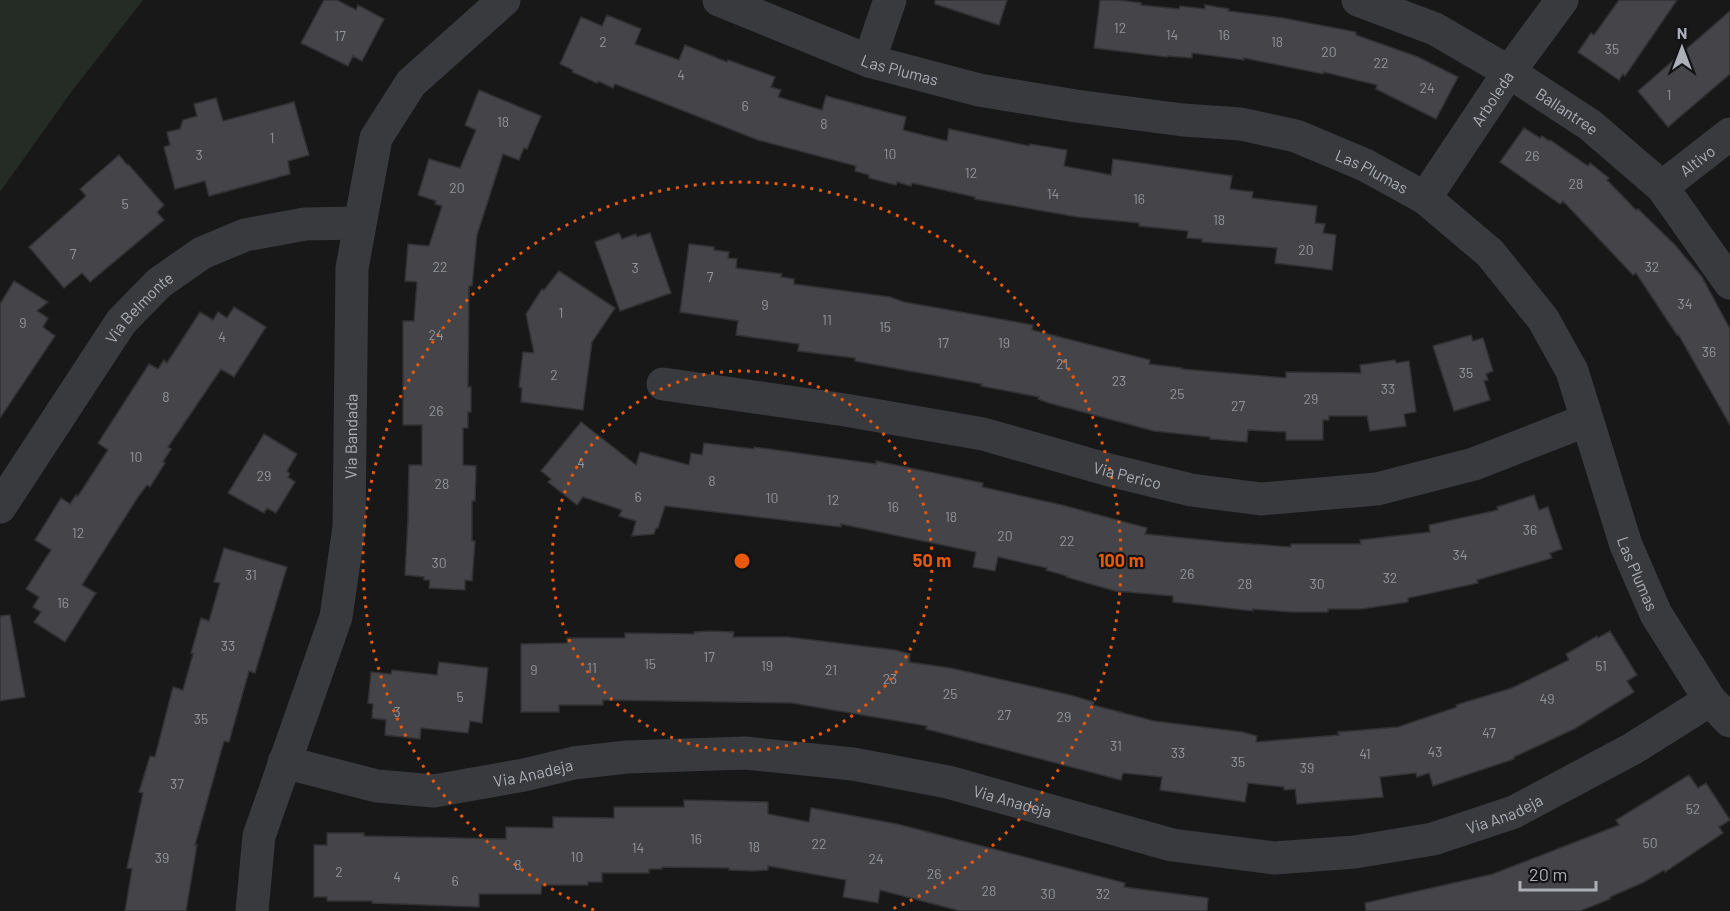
<svg xmlns="http://www.w3.org/2000/svg" width="1730" height="911" font-family="Barlow,sans-serif">
	<rect width="100%" height="100%" fill="#181819"/>
	<!-- green -->
	<path fill="#242c25" d="M0,0h143l-71,91 -72,101z"/>
	<!-- building -->
	<path fill="#454549" stroke="#323235" stroke-width="1.5" d="M324,0h13l19,10 2,-5 26,14 -22,42 -9,-5 -5,10 -47,-23z
		M935,0h72l-8,25 -64,-21z
		M1100,0h19l22,3v2l38,4 1,-3 25,3v-4l24,4 -1,2 55,7 73,14v3l62,22 40,20 -22,42 -60,-30 1,-4 -53,-13 -1,2 -79,-16v2l-52,-7v5l-24,-2 -1,1 -73,-9z
		M1619,0h58l-52,76 -2,-2 -4,6 -41,-28 13,-19 3,2z
		M1730,11v63l-62,53 -30,-36z
		M607,15l34,14 -6,15 44,16 6,-15 42,17 1,-2 47,17 -4,10 10,3 -3,7 44,13 4,-14 80,21 -3,13 44,11 2,-12 80,17 1,-2 37,6 -3,16 47,9 2,-16 119,17 -2,13 23,3 -1,6 65,8 -2,17 10,1 -2,9 13,2 -4,35 -57,-7 2,-15 -75,-6v-3l-15,-1 1,-7 -49,-5v-3l-61,-6 -103,-18v-2l-63,-14 -1,3 -14,-4 -1,3 -27,-7v-3l-14,-4 1,-5 -98,-26 -143,-56 -2,4 -15,-7 -1,2 -25,-11 1,-2 -13,-6 21,-47 21,9z
		M479,90l62,26 -14,33 -3,-1 -5,12 -16,-6 -26,81 -5,51h-3l-1,101h3v25h-3v16h-5v37l13,1 -1,35h-3v40h3l-3,40 -7,-1v10l-36,-2 1,-8h-6v-3l-19,-2 3,-56 1,-54h13v-40h-19v-104h11l3,-39 -12,-1 3,-37 21,2 13,-40 -7,-2 1,-3 -18,-6 11,-36 31,9 16,-38 -11,-5z
		M216,98l7,23 71,-19 15,53 -21,6 2,13 -40,11 -41,11 -4,-15 -30,8 -11,-42 6,-2 -3,-13 13,-3 3,-9 14,-4 -3,-12z
		M1524,128l16,10 2,-2 7,5 1,-1 38,26 2,-3 19,15 -2,2 29,30 2,-1 37,36 27,32 28,52v96l-52,-91 -1,1 -41,-62 -3,2 -70,-74 -3,3 -60,-42z
		M119,155l8,10 1,-1 36,41 -7,7 7,8 -74,62 -8,-9 -18,15 -35,-41 57,-51 -6,-7z
		M619,233l3,6 14,-5 1,3 13,-4 21,60 -51,18 -25,-69z
		M689,244l25,3v3l15,2 -1,6 9,1 -1,9 46,6 -1,3 13,2v5l96,13 14,5 129,23 -1,5 118,30 -1,4 33,4v1l104,9v-6l75,1 -1,-8 35,-5 1,3 13,-2 7,51 -12,2 2,12 -36,5 -3,-15h-38v4h-6v20h-37v-8l-38,-2 -1,12 -37,-3v-2l-56,-6 -105,-28 -11,-4 1,-2 -58,-11 1,-2 -127,-23v-3l-57,-7 1,-7 -63,-9 2,-14 -58,-9z
		M559,271l56,37 -23,34 -9,68 -62,-8 1,-14 -3,-1 4,-35 11,1 -8,-39 16,-25 2,1z
		M14,281l34,21 -11,9 11,7 -5,9 12,9 -55,82v-114z
		M234,307l32,20 -32,50 -13,-8 -53,78 3,2 -8,13 2,1 -15,24 -3,-2 -9,12 -56,88 14,8 -31,49 -31,-20 7,-10 -8,-5 6,-10 -13,-8 25,-39 -16,-10 26,-42 9,6 6,-9 2,1 30,-46 -10,-7 51,-79 9,5 6,-9 3,3 33,-51 13,8 5,-8 9,6z
		M1471,335l2,6 10,-3 10,33 -7,3 2,6 -4,1 6,19 -36,11 -21,-65z
		M581,422l55,43 4,-13 49,13 2,-12 11,2 2,-12 50,6v-2l122,17v-3l107,22 -1,4 80,18 85,23 -2,6 79,8 67,5v-3h70l-1,-4 70,-8 -1,-7 69,-15 -1,-3 37,-12 5,15 9,-3 14,42 -12,4 2,5 -75,22 1,3 -70,15v4l-47,7h-33v3h-37l-38,-3v2l-80,-9v-6l-58,-5 -49,-14 1,-1 -21,-6 1,-2 -49,-11 -3,14 -22,-4 3,-15 -135,-28v3l-176,-21 -7,22h-2l-2,6 -22,2 4,-15 -17,-5 3,-6 -39,-13 -6,8 -29,-23 3,-3 -10,-8z
		M264,434l33,20 -10,17 3,3 -2,3 7,5 -19,31 -9,-5 -3,5 -36,-20z
		M224,548l63,19 -32,106 -6,-2 -20,71 -5,-1 -29,104h2l-11,66h-61l7,-42 -5,-1 16,-75 -4,-1 11,-36 5,1 18,-70 10,3 10,-36 -2,-1 10,-35 8,3 11,-38 -6,-1z
		M10,615l15,82 -25,4v-85z
		M710,631l24,1 -1,5h55l107,13 15,4 -1,8 41,6 120,27 24,7 -1,3 61,16 88,11 15,4 -1,6 83,-7 -1,-3 60,-5 59,-20 -1,-2 56,-17 57,-28 -3,-6 31,-18 1,2 12,-7 27,44 -10,6 7,11 -58,36 -62,29v2l-81,27 -4,-13 -12,4 -1,-4 -36,4 3,20 -86,7 -2,-15 -11,1v-3l-36,-4 -3,19 -85,-12 2,-13 -39,-4 -2,7 -195,-51 1,-3 -135,-23 -189,-3v5h-44v7h-38v-68l46,-1v-5h58v-5l69,1v-2z
		M439,662l49,6 -6,55 -12,-2 -2,12 -47,-5 -1,11 -35,-4 1,-15 -14,-2 1,-14 -5,-1 3,-31 20,2 1,-4 45,5z
		M1689,775l9,13 8,-5 24,37 -11,7 4,6 -58,39 -1,-2 -20,12 -34,15v2l-30,12h-214l-1,-8 128,-29 126,-49 -3,-5z
		M684,800l84,2v12l41,8 2,-14 86,16 228,59 -1,4 84,11 -1,13h-247l-80,-21 -2,13 -35,-6 3,-17 -78,-14v4l-15,1 -24,-1v-2l-67,-1v2h-13v4h-47v9h-14v3h-46l-1,9h-62v13l-107,-4v-2h-45v-4h-13v-52h13v-12h37v3l142,3v-12l47,1v-11l61,1v-11h70z"/>
	<g fill="none" stroke-linecap="round" stroke-linejoin="round">
		<!-- minor -->
		<g stroke="#393a3e" stroke-width="33">
			<path id="s1" d="M719,0l150,61 110,29 97,16 107,14 58,4 55,12 69,29 60,33 65,55 53,66 29,52 54,174 30,69 54,86 20,21"/>
			<path id="s2" d="M1358,0l77,29 74,43 81,53 72,62 68,96"/>
			<path d="M869,61l21,-61"/>
			<path id="s3" d="M1662,187l68,-53"/>
			<path id="s4" d="M1425,198l84,-126 53,-72"/>
			<path id="s5" d="M663,384l182,26 138,24 126,36 82,20 70,9 116,-10 97,-25 113,-44"/>
			<path id="s6" d="M0,507l121,-185 38,-39 43,-30 43,-18 60,-11 54,-1"/>
			<path id="s7" d="M284,762l93,24 57,5 90,-16 50,-12 53,-6 118,-4 108,11 95,18 224,63 102,13 81,-6 78,-13 81,-27 118,-63 78,-49"/>
			<path id="s8" d="M252,911l7,-75 77,-219 13,-90 3,-259 24,-130 35,-55 93,-83"/>
		</g>
	</g>
	<!-- distance rings -->
	<g fill="none" stroke="#e8590c" stroke-width="3" stroke-dasharray="3 6">
		<circle cx="742" cy="561" r="190"/>
		<path d="M594 910A379 379 0 1 1 890 910"/>
	</g>
	<g text-anchor="middle" dominant-baseline="central" stroke-width="4.5" stroke-linejoin="round" paint-order="stroke">
		<!-- number labels -->
		<g font-size="14" fill="#92949c">
			<text x="1120" y="27">12</text>
			<text x="1172" y="34">14</text>
			<text x="1224" y="34">16</text>
			<text x="340" y="35">17</text>
			<text x="603" y="41">2</text>
			<text x="1277" y="41">18</text>
			<text x="1612" y="48">35</text>
			<text x="1329" y="51">20</text>
			<text x="1381" y="62">22</text>
			<text x="681" y="74">4</text>
			<text x="1427" y="87">24</text>
			<text x="1669" y="94">1</text>
			<text x="745" y="105">6</text>
			<text x="503" y="121">18</text>
			<text x="824" y="123">8</text>
			<text x="272" y="137">1</text>
			<text x="890" y="153">10</text>
			<text x="199" y="154">3</text>
			<text x="1532" y="155">26</text>
			<text x="971" y="172">12</text>
			<text x="1576" y="183">28</text>
			<text x="457" y="187">20</text>
			<text x="1053" y="193">14</text>
			<text x="1139" y="198">16</text>
			<text x="125" y="203">5</text>
			<text x="1219" y="219">18</text>
			<text x="1306" y="249">20</text>
			<text x="73" y="253">7</text>
			<text x="440" y="266">22</text>
			<text x="1652" y="266">32</text>
			<text x="635" y="267">3</text>
			<text x="710" y="276">7</text>
			<text x="1685" y="303">34</text>
			<text x="765" y="304">9</text>
			<text x="561" y="312">1</text>
			<text x="827" y="319">11</text>
			<text x="23" y="322">9</text>
			<text x="885" y="326">15</text>
			<text x="436" y="334">24</text>
			<text x="222" y="336">4</text>
			<text x="943" y="342">17</text>
			<text x="1004" y="342">19</text>
			<text x="1709" y="351">36</text>
			<text x="1062" y="363">21</text>
			<text x="1466" y="372">35</text>
			<text x="554" y="374">2</text>
			<text x="1119" y="380">23</text>
			<text x="1388" y="388">33</text>
			<text x="1177" y="393">25</text>
			<text x="166" y="396">8</text>
			<text x="1311" y="398">29</text>
			<text x="1238" y="405">27</text>
			<text x="436" y="410">26</text>
			<text x="136" y="456">10</text>
			<text x="581" y="462">4</text>
			<text x="264" y="475">29</text>
			<text x="712" y="480">8</text>
			<text x="442" y="483">28</text>
			<text x="638" y="496">6</text>
			<text x="772" y="497">10</text>
			<text x="833" y="499">12</text>
			<text x="893" y="506">16</text>
			<text x="951" y="516">18</text>
			<text x="1530" y="529">36</text>
			<text x="78" y="532">12</text>
			<text x="1005" y="535">20</text>
			<text x="1067" y="540">22</text>
			<text x="1460" y="554">34</text>
			<text x="439" y="562">30</text>
			<text x="1187" y="573">26</text>
			<text x="251" y="574">31</text>
			<text x="1390" y="577">32</text>
			<text x="1245" y="583">28</text>
			<text x="1317" y="583">30</text>
			<text x="63" y="602">16</text>
			<text x="228" y="645">33</text>
			<text x="709" y="656">17</text>
			<text x="650" y="663">15</text>
			<text x="767" y="665">19</text>
			<text x="1601" y="665">51</text>
			<text x="592" y="667">11</text>
			<text x="534" y="669">9</text>
			<text x="831" y="669">21</text>
			<text x="890" y="678">23</text>
			<text x="950" y="693">25</text>
			<text x="460" y="696">5</text>
			<text x="1547" y="698">49</text>
			<text x="397" y="711">3</text>
			<text x="1004" y="714">27</text>
			<text x="1064" y="716">29</text>
			<text x="201" y="718">35</text>
			<text x="1489" y="732">47</text>
			<text x="1116" y="745">31</text>
			<text x="1435" y="751">43</text>
			<text x="1178" y="752">33</text>
			<text x="1365" y="753">41</text>
			<text x="1238" y="761">35</text>
			<text x="1307" y="767">39</text>
			<text x="177" y="783">37</text>
			<text x="1693" y="808">52</text>
			<text x="696" y="838">16</text>
			<text x="1650" y="842">50</text>
			<text x="819" y="843">22</text>
			<text x="754" y="846">18</text>
			<text x="638" y="847">14</text>
			<text x="577" y="856">10</text>
			<text x="162" y="857">39</text>
			<text x="876" y="858">24</text>
			<text x="518" y="864">8</text>
			<text x="339" y="871">2</text>
			<text x="934" y="873">26</text>
			<text x="397" y="876">4</text>
			<text x="455" y="880">6</text>
			<text x="989" y="890">28</text>
			<text x="1048" y="893">30</text>
			<text x="1103" y="893">32</text>
		</g>
		<!-- street labels -->
		<g font-size="16" fill="#abafb8" stroke="#131315">
			<text stroke="none"><textPath href="#s1" startOffset="194">Las Plumas</textPath></text>
			<text stroke="none"><textPath href="#s4" startOffset="120">Arboleda</textPath></text>
			<text stroke="none"><textPath href="#s2" startOffset="238">Ballantree</textPath></text>
			<text stroke="none"><textPath href="#s3" startOffset="44">Altivo</textPath></text>
			<text stroke="none"><textPath href="#s1" startOffset="680">Las Plumas</textPath></text>
			<text stroke="none"><textPath href="#s6" startOffset="244">Via Belmonte</textPath></text>
			<text stroke="none"><textPath href="#s8" startOffset="489">Via Bandada</textPath></text>
			<text stroke="none"><textPath href="#s5" startOffset="474">Via Perico</textPath></text>
			<text stroke="none"><textPath href="#s1" startOffset="1182">Las Plumas</textPath></text>
			<text stroke="none"><textPath href="#s7" startOffset="254">Via Anadeja</textPath></text>
			<text stroke="none"><textPath href="#s7" startOffset="740">Via Anadeja</textPath></text>
			<text stroke="none"><textPath href="#s7" startOffset="1244">Via Anadeja</textPath></text>
		</g>
	</g>
	<circle cx="742" cy="561" r="9" fill="#e8590c" stroke="#131315" stroke-width="3"/>
	<g font-size="18" text-anchor="middle" font-weight="bold" fill="#e8590c" stroke="#131315" stroke-width="4.5" stroke-linejoin="round" paint-order="stroke">
		<text x="932" y="567">50 m</text>
		<text x="1121" y="567">100 m</text>
	</g>
	<!-- north arrow -->
	<g transform="translate(1682 48)" stroke="#131315" stroke-width="4.5" paint-order="stroke">
	<path d="M0-4.5L10 22L0 15L-10 22Z" fill="#abafb8"/>
	<text y="-9" font-size="16" font-weight="bold" text-anchor="middle" fill="#abafb8">N</text>
	</g>
	<!-- scale -->
	<path d="M1520 881v9h76v-9" fill="none" stroke="#abafb8" stroke-width="3"/>
	<text x="1529" y="881" font-size="18" fill="#abafb8" stroke="#131315" stroke-width="4.5" paint-order="stroke">20 m</text>
</svg>
